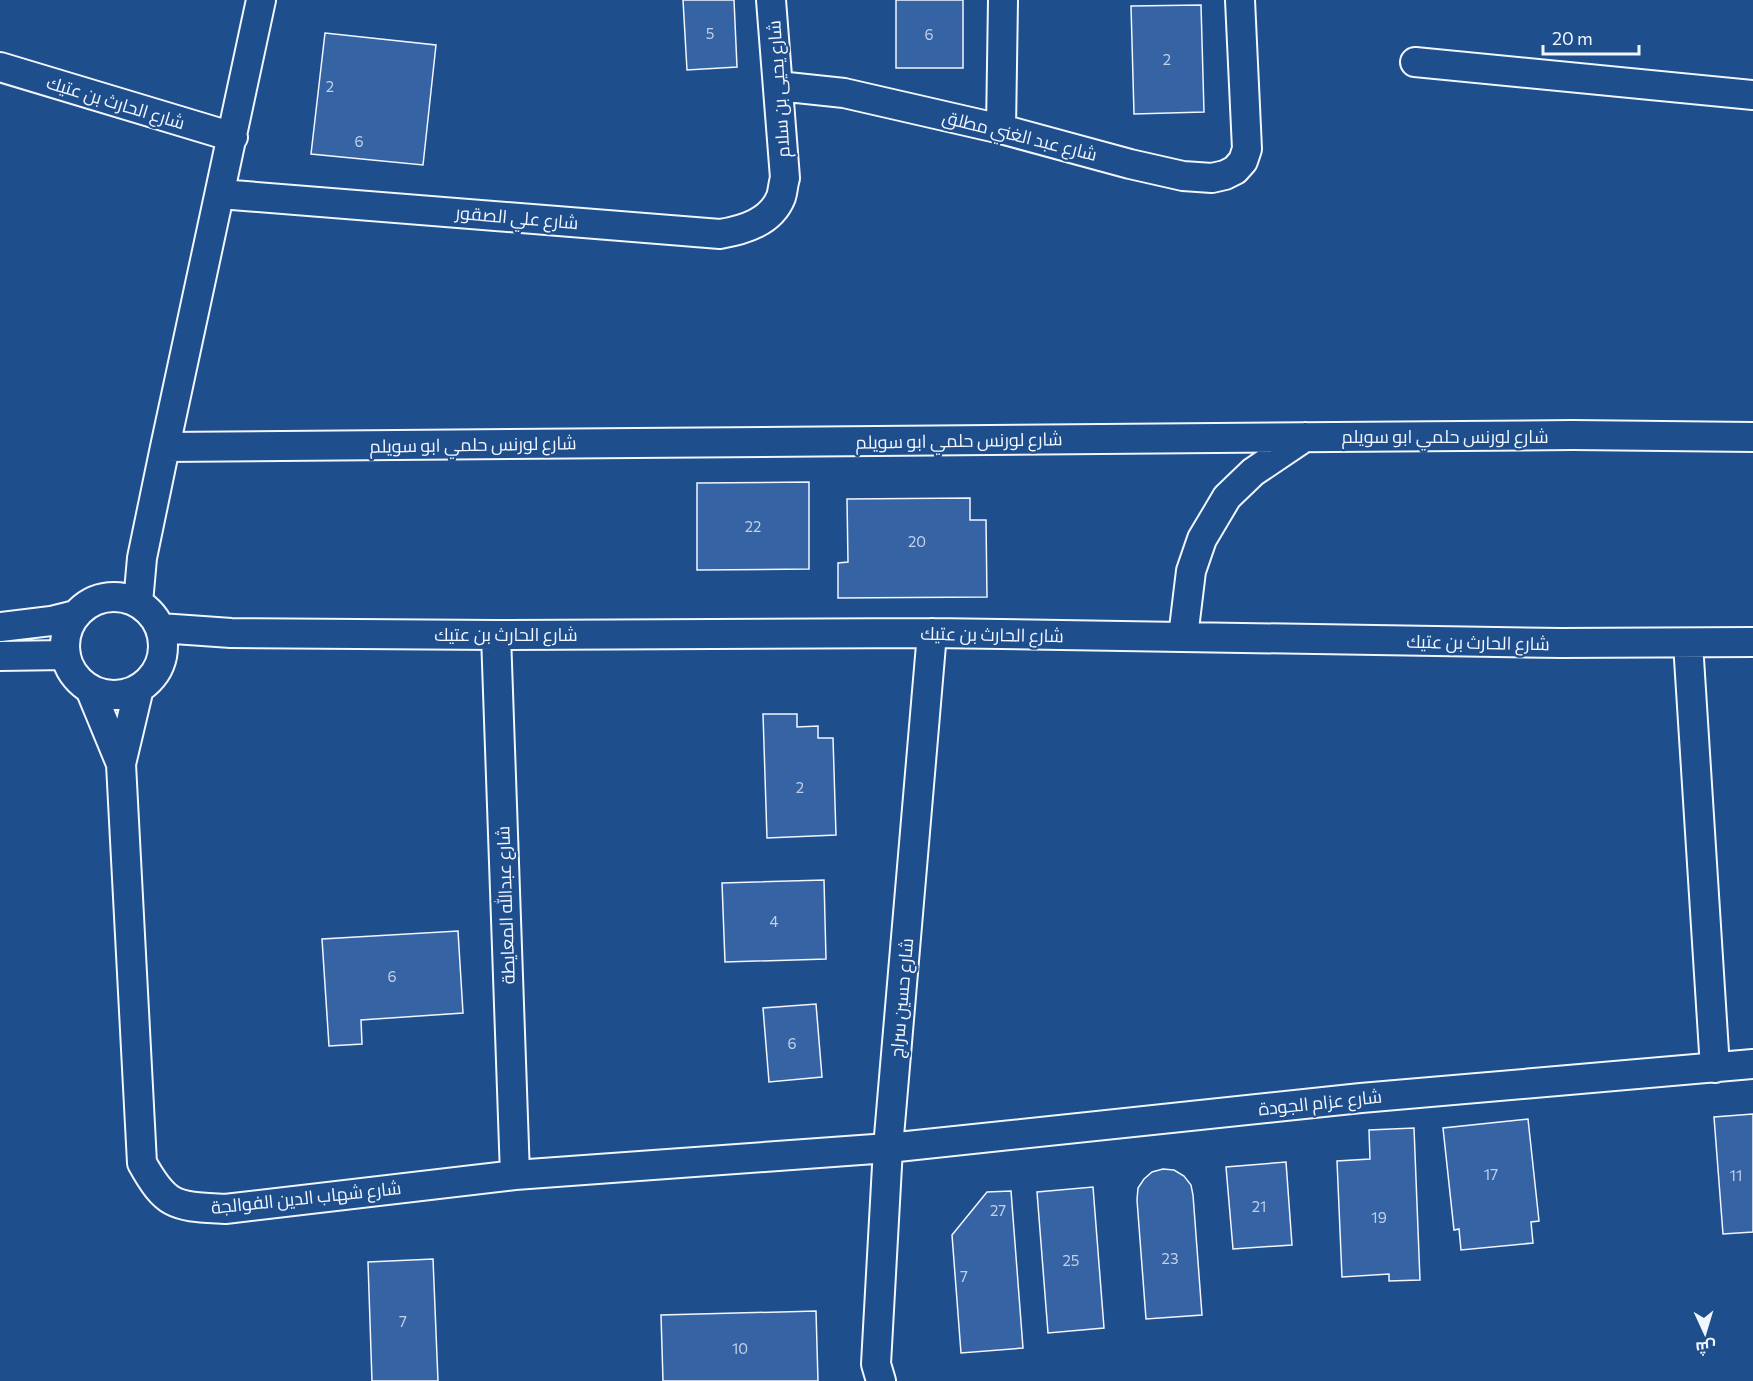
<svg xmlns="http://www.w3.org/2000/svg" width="1753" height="1381" font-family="Commissioner,Cairo,sans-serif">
	<rect width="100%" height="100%" fill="#1f4e8c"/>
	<!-- building -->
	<path fill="#3563a3" stroke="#f2f6ff" stroke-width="1.5" d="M683,0h51l3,67 -50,3z
		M896,0h67v68h-67z
		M1201,5l3,107 -70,2 -3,-108z
		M325,33l111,12 -13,120 -112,-11z
		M809,482v87l-112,1v-87z
		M970,498v22h16l1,77 -149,1v-35l10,-1 -1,-63z
		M763,714h34v13l21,-1v12h15l3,97 -69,3z
		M824,880l2,79 -101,3 -3,-79z
		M458,931l5,82 -102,7 1,24 -33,2 -7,-107z
		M816,1004l6,73 -53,5 -6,-74z
		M1753,1114v118l-30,2 -9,-117z
		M1528,1119l11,102 -8,1 2,21 -72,7 -2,-21 -5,1 -11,-102z
		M1414,1128l6,152 -31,1v-7l-47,3 -5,-116 33,-2 -1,-29z
		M1286,1162l6,83 -59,4 -7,-82z
		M1163,1169l11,1 10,6 7,9 2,10 9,120 -56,4 -9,-119 1,-12 6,-9 8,-7z
		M1093,1187l11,141 -56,5 -11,-141z
		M1011,1191l12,157 -62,5 -9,-118 35,-43z
		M433,1259l5,122h-66l-4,-119z
		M816,1311l2,70h-155l-2,-66z"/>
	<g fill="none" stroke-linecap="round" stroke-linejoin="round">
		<defs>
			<path id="minor" d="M1415,62l338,33
				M0,67l233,70
				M778,86l66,7 157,36 129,35 53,12 29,2 13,-3 10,-5 8,-9 4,-12 -7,-149
				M1001,129l2,-129
				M220,194l500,40c24,-4 51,-12 61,-37 2,-6 2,-13 4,-19l-14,-178
				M165,447l1408,-12 180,2
				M65 646a49 49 0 1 1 98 0a49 49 0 1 1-98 0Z
				M138,603l4,-45 23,-111 96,-447
				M0,627l51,-6 24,-6
				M160,628l71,5 265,2 436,-2 629,10 192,-1
				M496,635l19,540
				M1183,637l8,-66 11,-32 25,-42 26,-25 52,-35
				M1688,643l27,425
				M0,656l66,-1
				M139,688l-18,76 21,399c25,45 34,43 83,46l290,-34 373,-27 473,-50 392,-34
				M90,689l31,75
				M881,1381l-5,-17 12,-216 44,-515"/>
		</defs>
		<!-- minor casing -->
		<use href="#minor" stroke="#f2f6ff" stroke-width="32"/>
		<!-- minor -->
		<use href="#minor" stroke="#1f4e8c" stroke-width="28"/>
	</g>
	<g text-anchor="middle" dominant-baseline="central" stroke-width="4.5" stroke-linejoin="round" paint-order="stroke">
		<!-- number labels -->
		<g font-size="15" fill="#c3d1e8">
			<text x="710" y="33">5</text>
			<text x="929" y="34">6</text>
			<text x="1167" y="59">2</text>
			<text x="330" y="86">2</text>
			<text x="359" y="141">6</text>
			<text x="753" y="526">22</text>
			<text x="917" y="541">20</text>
			<text x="800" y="787">2</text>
			<text x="774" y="921">4</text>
			<text x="392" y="976">6</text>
			<text x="792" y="1043">6</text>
			<text x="1491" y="1174">17</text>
			<text x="1736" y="1175">11</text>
			<text x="1259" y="1206">21</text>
			<text x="998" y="1210">27</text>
			<text x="1379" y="1217">19</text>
			<text x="1170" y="1258">23</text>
			<text x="1071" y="1260">25</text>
			<text x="964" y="1276">7</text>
			<text x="403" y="1321">7</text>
			<text x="740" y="1348">10</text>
		</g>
		<!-- street labels -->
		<g font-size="18" fill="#f2f6ff" stroke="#1f4e8c">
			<text transform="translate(778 89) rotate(-94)">شارع يحيى بن سلام</text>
			<text transform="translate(116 102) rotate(17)">شارع الحارث بن عتيك</text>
			<text transform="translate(1020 135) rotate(14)">شارع عبد الغني مطلق</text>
			<text transform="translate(517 217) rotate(5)">شارع علي الصقور</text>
			<text x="1445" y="436">شارع لورنس حلمي ابو سويلم</text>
			<text transform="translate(959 440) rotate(-1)">شارع لورنس حلمي ابو سويلم</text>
			<text transform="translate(473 444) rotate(-1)">شارع لورنس حلمي ابو سويلم</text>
			<text x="506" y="634">شارع الحارث بن عتيك</text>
			<text transform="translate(992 634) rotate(1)">شارع الحارث بن عتيك</text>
			<text transform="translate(1478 642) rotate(1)">شارع الحارث بن عتيك</text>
			<text transform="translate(505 905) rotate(-92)">شارع عبدالله المعايطة</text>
			<text transform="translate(901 998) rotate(-85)">شارع حسين سراج</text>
			<text transform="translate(1320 1102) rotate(-6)">شارع عزام الجودة</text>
			<text transform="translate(306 1197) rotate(-6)">شارع شهاب الدين الفوالجة</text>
		</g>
	</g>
	<!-- north arrow -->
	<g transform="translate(1705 1333) rotate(176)" stroke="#1f4e8c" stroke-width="4.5" paint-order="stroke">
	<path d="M0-4.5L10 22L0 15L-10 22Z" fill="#f2f6ff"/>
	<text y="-9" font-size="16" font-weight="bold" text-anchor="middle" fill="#f2f6ff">ش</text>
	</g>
	<!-- scale -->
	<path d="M1543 45v9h96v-9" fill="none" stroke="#f2f6ff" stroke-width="3"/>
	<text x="1552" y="45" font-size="18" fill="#f2f6ff" stroke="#1f4e8c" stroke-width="4.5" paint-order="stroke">20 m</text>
</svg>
